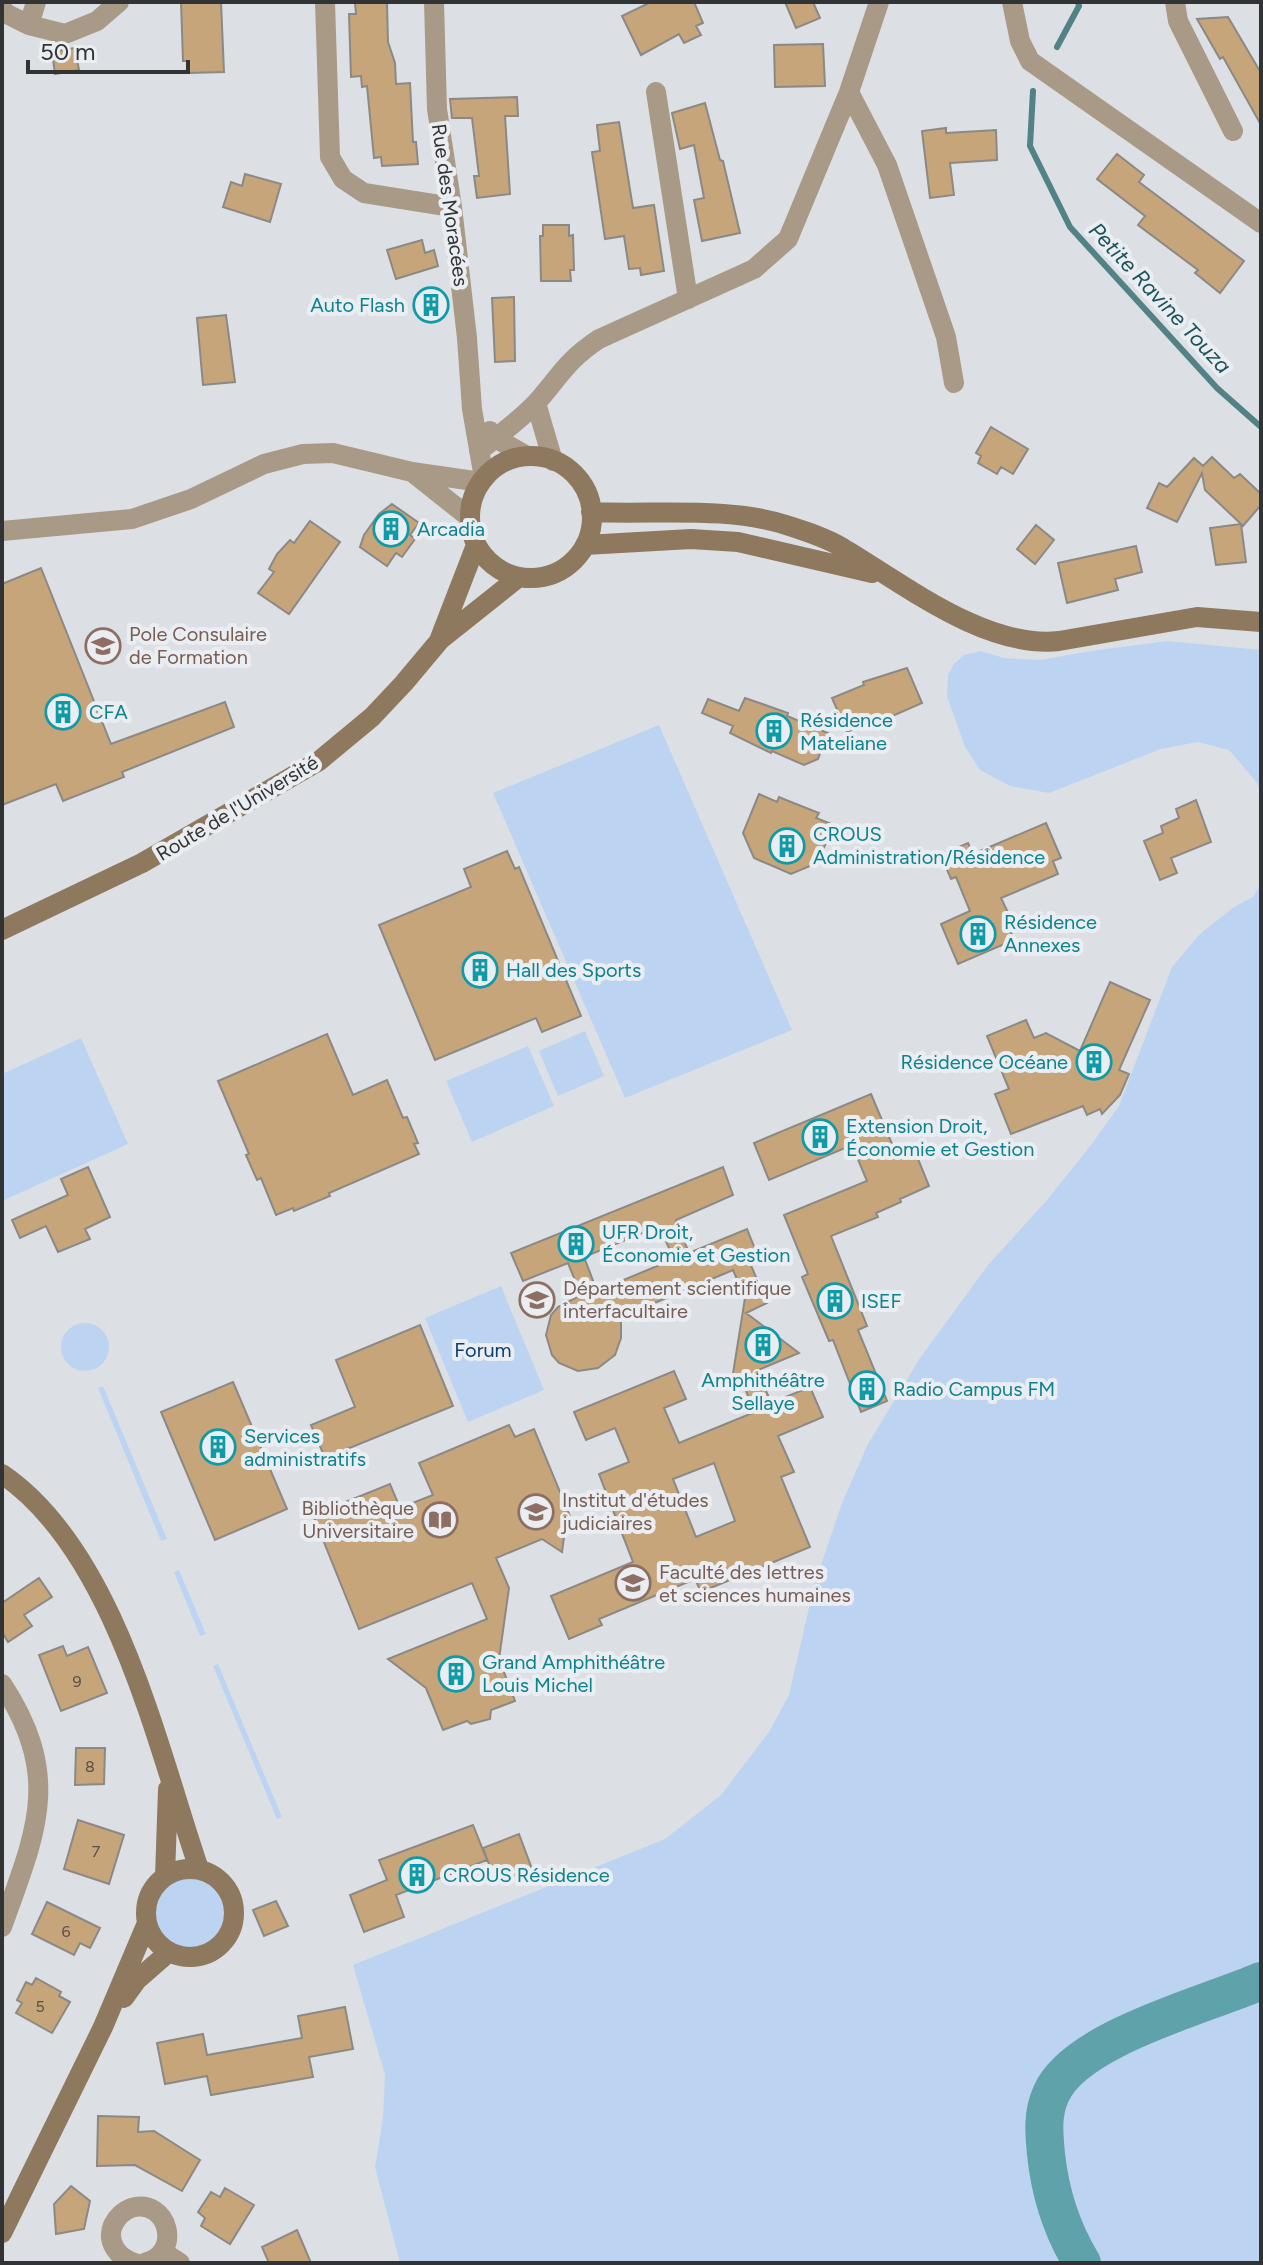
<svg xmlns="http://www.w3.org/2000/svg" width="1263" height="2265" font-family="Figtree,sans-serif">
	<rect width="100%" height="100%" fill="#dce0e4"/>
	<!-- green -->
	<path fill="#bcd4f1" d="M1168,641l93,9v145l-4,-12 -28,-33 -31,-8 -37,7 -112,44 -39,-7 -30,-16 -15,-23 -18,-51 1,-20 5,-11 11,-10 17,-4 23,7 36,2 58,-10z
		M659,725l133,305 -167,68 -132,-305z
		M1261,884v1379h-861l-25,-96 8,-49 2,-43 -32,-110 312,-126 56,-44 48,-63 20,-37 25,-109 28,-83 26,-59 52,-86 68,-93 59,-65 44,-55 28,-39 53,-139 28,-33 34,-27 19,-10z
		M585,1031l19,45 -46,20 -19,-45z
		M81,1038l47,106 -126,57v-127z
		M528,1046l26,60 -82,36 -26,-61z
		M501,1286l43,104 -76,32 -43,-104z
		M61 1347a24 24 0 1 1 48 0a24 24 0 1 1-48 0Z
		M103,1386l64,153 -6,2 -63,-153z
		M179,1570l27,64 -6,2 -26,-64z
		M218,1664l64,153 -5,2 -64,-153z
		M154 1913a36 36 0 1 1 72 0a36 36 0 1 1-72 0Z"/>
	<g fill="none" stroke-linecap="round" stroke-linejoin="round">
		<!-- stream -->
		<path stroke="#528186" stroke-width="6" d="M1057,47l22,-41 -1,-4
			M1033,91l-3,55 40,81 147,161 44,39"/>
		<!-- river -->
		<path stroke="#60a2a9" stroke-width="38" d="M1082,2263c-20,-33 -32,-70 -36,-109 -2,-21 -4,-40 5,-60 24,-56 155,-89 210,-113"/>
	</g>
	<!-- building -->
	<path fill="#c6a57b" stroke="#8c8985" stroke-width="2" fill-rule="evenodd" d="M181,2h40l3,70 -36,1v-12h-5z
		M387,2l1,40 7,21 1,21 14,-1 3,59h3l2,22 -36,2 -1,-9 -7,1 -7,-72 -5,1 -1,-11 -10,1 -2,-63h7l-1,-11z
		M651,2h43l9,21 -7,3 5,9 -17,8 -5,-9 -38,21 -19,-39z
		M785,2h28l7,16 -24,10z
		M1228,17l33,56v52l-38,-68 -3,2 -23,-40z
		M823,44l2,42 -50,1 -1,-42z
		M75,48l4,22 -24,4 -3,-22z
		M517,97l1,19h-13l5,78 -33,4 -3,-22h5l-7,-58h-20l-2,-19z
		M705,103l15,57 3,1 17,72 -38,8 -8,-41 10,-2 -10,-53 -14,4 -8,-36z
		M619,122l14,86 21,-3 10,66 -23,4 -1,-7 -11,1 -5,-33 -19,3 -13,-87 8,-1 -3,-26z
		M946,128v5l50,-3 1,30 -47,3 4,32 -24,3 -8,-67z
		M1117,154l27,21 -5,7 105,79 -24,32 -25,-20 3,-3 -60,-45 7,-9 -48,-37z
		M245,174l36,10 -11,38 -47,-15 8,-25 11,4z
		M543,225h26v11l4,-1 1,35h-4l1,11h-30l-1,-45h3z
		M422,240l3,13 9,-3 4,16 -42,13 -9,-29z
		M514,297l1,64 -20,1 -3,-64z
		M226,315l9,67 -32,3 -6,-67z
		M991,427l37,22 -15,25 -12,-7 -4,7 -19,-11 3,-7 -5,-3z
		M1212,457l22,21 6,-4 21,20v11l-18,21 -2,-2 5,38 -30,3 -6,-37 31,-4 -36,-34 -3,-17 -25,49 -30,-14 12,-25 8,4 27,-29 9,8z
		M392,504l27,19 -9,12 5,4 -13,18 -6,-4 -9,13 -27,-19 4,-12 15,-21z
		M310,521l30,21 -51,72 -31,-21 16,-21 -5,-3 8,-15 13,-14 4,3z
		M1036,525l18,15 -19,24 -18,-15z
		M1136,546l6,26 -27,7 3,11 -51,13 -9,-40z
		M41,568l70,176 114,-42 9,25 -112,45 2,5 -61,24 -7,-17 -54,21v-221z
		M907,668l15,35 -43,19 -1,-3 -31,13 -15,-34 32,-13 -1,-3z
		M745,698l43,15 -1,3 41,17 -10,26 -14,6 -32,-14 -1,2 -41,-20 3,-7 -31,-13 6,-14 31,12z
		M759,794l18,8 2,-5 17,7 23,9 -3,5 18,7 -17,38 -26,11 -37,-16 -11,-25z
		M1196,800l15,42 -40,16 6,15 -17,7 -16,-39 19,-8 -2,-7 18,-8 -3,-9z
		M1046,823l15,35 -8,3 5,13 -57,24 13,27 -5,2 5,13 -56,24 -17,-40 29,-13 -14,-34 -5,2 -9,-21 4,-2 -1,-3 23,-10 5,11z
		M507,851l8,18 4,-2 62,149 -39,16 -6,-14 -101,42 -56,-135 92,-38 -7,-18z
		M1110,982l40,18 -31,70 10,4 -9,21 -18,19 -2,-5 -13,6 -4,-9 -72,28 -16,-40 14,-5 -22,-53 39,-16 8,18 12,-5 34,18z
		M327,1034l26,61 34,-15 16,38 4,-1 11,26 -4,1 5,10 -90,39 1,3 -36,15 -1,-3 -17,7 -15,-37 -4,2 -11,-25 3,-1 -31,-73z
		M871,1094l24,57 17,-7 17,42 -29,13 1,3 -25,11 2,4 -47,19 36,90 -9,4 29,71 -26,11 -28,-72 -4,1 -27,-64 6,-3 -24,-59 83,-34 -15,-36 -83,35 -15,-37z
		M88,1167l22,50 -25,12 5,10 -32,13 -12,-26 -26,12 -8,-18 56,-25 -7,-16z
		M723,1167l10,28 -57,25 13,33 58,-24 12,30 -9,4 17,40 -21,10 53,40 -41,17 13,33 39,-16 13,30 -45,19 16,36 -13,5 29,70 -109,45 -6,-13 -96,40 3,6 -33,14 -18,-43 82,-34 -34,-88 30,-12 -14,-34 -29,12 -12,-28 100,-41 12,28 -22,9 15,35 76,-31 -15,-35 -8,3 13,-82 -12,-28 -112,47v21l-6,17 -17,13 -20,3 -19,-8 -7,-8 -6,-20 5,-20 7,-8 23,-12 -13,-32 -45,18 -12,-28zM659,1226l15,33 -77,32 -13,-34zM714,1463l21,58 -39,16 -23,-58z
		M420,1325l33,81 -128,52 -14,-33 44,-18 -19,-47z
		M233,1382l54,127 -72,31 -54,-128z
		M509,1425l6,12 19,-8 40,97 -9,4 -3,22 -20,-13 -46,19 13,30 -10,71 16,42 -24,9 -1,9 -19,5 -4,-3 -24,9 -17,-42 -38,-29 99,-40 -15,-36 -113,46 -46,-114 77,-31 10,24 33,-13 -14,-32z
		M39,1578l13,19 -28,18 8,11 -24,16 -6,-10v-29z
		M63,1646l4,10 21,-9 19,46 -46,18 -22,-56z
		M76,1748h29l-1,36 -29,1z
		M78,1820l46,15 -15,49 -45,-15z
		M473,1825l14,35 -91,35 8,22 -40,15 -14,-37 37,-15 -8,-20z
		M519,1834l13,35 -36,14 -13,-35z
		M276,1901l12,25 -24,10 -11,-26z
		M47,1902l53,26 -10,20 -10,-5 -6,12 -42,-21z
		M36,1978l25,14 -2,4 11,6 -18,31 -36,-20 6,-10 -5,-3 9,-18 6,3z
		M345,2007l8,42 -44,8 4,20 -102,18 -4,-19 -42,8 -8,-41 46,-9 4,21 95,-17 -4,-22z
		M98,2116l41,1 -1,15 16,-1 46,29 -18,31 -47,-26 -38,1z
		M71,2186l19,15 -6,28 -28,5 -2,-30z
		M225,2188l29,17 -24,39 -29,-18 4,-8 -7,-6 13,-20 9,5z
		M297,2230l14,33h-42l-7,-16z"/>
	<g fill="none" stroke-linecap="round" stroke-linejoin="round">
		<!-- minor -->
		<path stroke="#a99a88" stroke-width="20" d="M325,2l5,155 13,22 21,14 88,14
			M434,2l3,107 15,98 15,131 5,71 12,69
			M1012,2l8,39 10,20 231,162
			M1175,2l3,19 55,110
			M2,9l5,5 22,11 36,9 32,-13 22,-19
			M29,25l7,-23
			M656,92l32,207
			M849,92l38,73 59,172 8,46
			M536,403l17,58
			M490,431l5,7 32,18
			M479,451c19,-15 41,-31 58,-49 23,-26 30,-42 62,-63l155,-70 34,-30 61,-147 30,-90
			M2,1684c61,93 34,148 0,243
			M163,2252l17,11
			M135,2263c-17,-5 -29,-21 -22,-38 4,-8 10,-14 18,-17 38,-11 52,47 13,55"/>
		<!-- tertiary -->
		<path stroke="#a99a88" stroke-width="20" d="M412,472l58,46
			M2,531l130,-12 59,-20 73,-35 39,-10 30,-1 79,19 69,10"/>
		<!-- secondary -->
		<path stroke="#8e785e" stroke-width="20" d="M470 517a61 61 0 1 1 122 0a61 61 0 1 1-122 0Z
			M591,512c63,3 137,-6 195,13 19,6 41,13 57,23 61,36 142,101 216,93l138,-24 64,5
			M585,545l106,-6 47,3 134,31
			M440,638l36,-93
			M2,930l140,-67 177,-102 53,-44 32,-34 36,-43 79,-63
			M2,1474c113,77 155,272 197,395
			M146 1913a44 44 0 1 1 88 0a44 44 0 1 1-88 0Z
			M165,1877l3,-88
			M124,1998l13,-18 32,-28
			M2,2233l101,-206 44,-104"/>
	</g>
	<!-- icons -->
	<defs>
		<symbol id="building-ring" viewBox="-11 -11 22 22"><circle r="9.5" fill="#eaedf1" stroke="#0f9aa8" stroke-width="1.5"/><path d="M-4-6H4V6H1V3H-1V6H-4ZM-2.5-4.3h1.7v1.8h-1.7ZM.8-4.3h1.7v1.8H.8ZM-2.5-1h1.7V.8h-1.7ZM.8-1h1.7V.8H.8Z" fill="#0f9aa8"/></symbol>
		<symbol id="university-ring" viewBox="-11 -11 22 22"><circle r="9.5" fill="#eaedf1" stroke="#8d6e63" stroke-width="1.5"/><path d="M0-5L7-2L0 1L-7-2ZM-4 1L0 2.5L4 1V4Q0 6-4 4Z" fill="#8d6e63"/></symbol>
		<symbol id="library-ring" viewBox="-11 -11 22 22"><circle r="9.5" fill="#eaedf1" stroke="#8d6e63" stroke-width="1.5"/><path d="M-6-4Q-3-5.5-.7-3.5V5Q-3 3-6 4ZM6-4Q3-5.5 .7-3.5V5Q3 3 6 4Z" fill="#8d6e63"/></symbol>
	</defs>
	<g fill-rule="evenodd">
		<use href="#building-ring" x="411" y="285" width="40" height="40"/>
		<use href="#building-ring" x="371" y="509" width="40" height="40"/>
		<use href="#university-ring" x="83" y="626" width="40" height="40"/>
		<use href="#building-ring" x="43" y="692" width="40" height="40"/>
		<use href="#building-ring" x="754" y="711" width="40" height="40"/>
		<use href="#building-ring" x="767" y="826" width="40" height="40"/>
		<use href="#building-ring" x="958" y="914" width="40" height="40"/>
		<use href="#building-ring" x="460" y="950" width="40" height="40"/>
		<use href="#building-ring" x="1074" y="1042" width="40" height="40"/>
		<use href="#building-ring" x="800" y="1117" width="40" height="40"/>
		<use href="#building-ring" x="556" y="1224" width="40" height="40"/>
		<use href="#university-ring" x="517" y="1280" width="40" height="40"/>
		<use href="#building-ring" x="815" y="1281" width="40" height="40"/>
		<use href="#building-ring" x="743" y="1325" width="40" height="40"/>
		<use href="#building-ring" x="847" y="1369" width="40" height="40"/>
		<use href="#building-ring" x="198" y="1427" width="40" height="40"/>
		<use href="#university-ring" x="516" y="1492" width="40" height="40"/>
		<use href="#library-ring" x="420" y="1500" width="40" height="40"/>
		<use href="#university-ring" x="613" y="1563" width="40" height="40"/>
		<use href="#building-ring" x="436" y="1654" width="40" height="40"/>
		<use href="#building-ring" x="397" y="1855" width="40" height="40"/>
	</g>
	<g text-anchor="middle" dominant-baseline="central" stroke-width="8" stroke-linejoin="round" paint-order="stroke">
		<!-- number labels -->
		<g font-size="16" fill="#575046">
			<text x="77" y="1681">9</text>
			<text x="90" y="1766">8</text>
			<text x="96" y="1851">7</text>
			<text x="66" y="1931">6</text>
			<text x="40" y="2006">5</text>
		</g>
		<!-- street labels -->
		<g font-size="20" fill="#323334" stroke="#eaedf1">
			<text transform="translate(450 205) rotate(82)">Rue des Moracées</text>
			<text transform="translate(237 808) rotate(-31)">Route de l'Université</text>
		</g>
		<!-- culture labels -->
		<g font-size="20" fill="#0d838f" stroke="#eaedf1" text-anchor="start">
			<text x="405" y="305" text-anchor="end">Auto Flash</text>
			<text x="417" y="529">Arcadia</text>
			<text x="89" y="712">CFA</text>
			<text x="800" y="720">Résidence<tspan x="800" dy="23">Mateliane</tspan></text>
			<text x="813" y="834">CROUS<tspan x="813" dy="23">Administration/Résidence</tspan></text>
			<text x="1004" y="922">Résidence<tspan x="1004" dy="23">Annexes</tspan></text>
			<text x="506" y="970">Hall des Sports</text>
			<text x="1068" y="1062" text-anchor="end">Résidence Océane</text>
			<text x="846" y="1126">Extension Droit,<tspan x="846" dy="23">Économie et Gestion</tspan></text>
			<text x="602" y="1232">UFR Droit,<tspan x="602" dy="23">Économie et Gestion</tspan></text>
			<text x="861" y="1301">ISEF</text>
			<text x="763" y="1380" text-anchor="middle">Amphithéâtre<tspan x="763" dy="23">Sellaye</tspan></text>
			<text x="893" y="1389">Radio Campus FM</text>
			<text x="244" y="1436">Services<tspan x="244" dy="23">administratifs</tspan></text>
			<text x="482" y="1662">Grand Amphithéâtre<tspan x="482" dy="23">Louis Michel</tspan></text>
			<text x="443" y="1875">CROUS Résidence</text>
		</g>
		<!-- education labels -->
		<g font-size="20" fill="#785e54" stroke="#eaedf1" text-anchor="start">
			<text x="129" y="634">Pole Consulaire<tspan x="129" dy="23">de Formation</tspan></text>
			<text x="563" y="1288">Département scientifique<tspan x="563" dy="23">interfacultaire</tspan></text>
			<text x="562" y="1500">Institut d'études<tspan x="562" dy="23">judiciaires</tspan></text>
			<text x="414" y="1508" text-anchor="end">Bibliothèque<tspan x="414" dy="23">Universitaire</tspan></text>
			<text x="659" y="1572">Faculté des lettres<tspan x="659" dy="23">et sciences humaines</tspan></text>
		</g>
		<!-- park labels -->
		<g font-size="20" fill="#0c3e6f" stroke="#eaedf1">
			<text x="483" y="1350">Forum</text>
		</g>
		<!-- water labels -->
		<g font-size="22" font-style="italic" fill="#195359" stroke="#eaedf1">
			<text transform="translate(1160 298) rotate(47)">Petite Ravine Touza</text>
		</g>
	</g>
	<!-- border -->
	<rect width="1263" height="2265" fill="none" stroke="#323334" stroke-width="8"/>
	<!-- scale -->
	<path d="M28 60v12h160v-12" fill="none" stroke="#323334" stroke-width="4"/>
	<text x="40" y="60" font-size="24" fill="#323334" stroke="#eaedf1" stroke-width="6" paint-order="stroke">50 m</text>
</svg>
